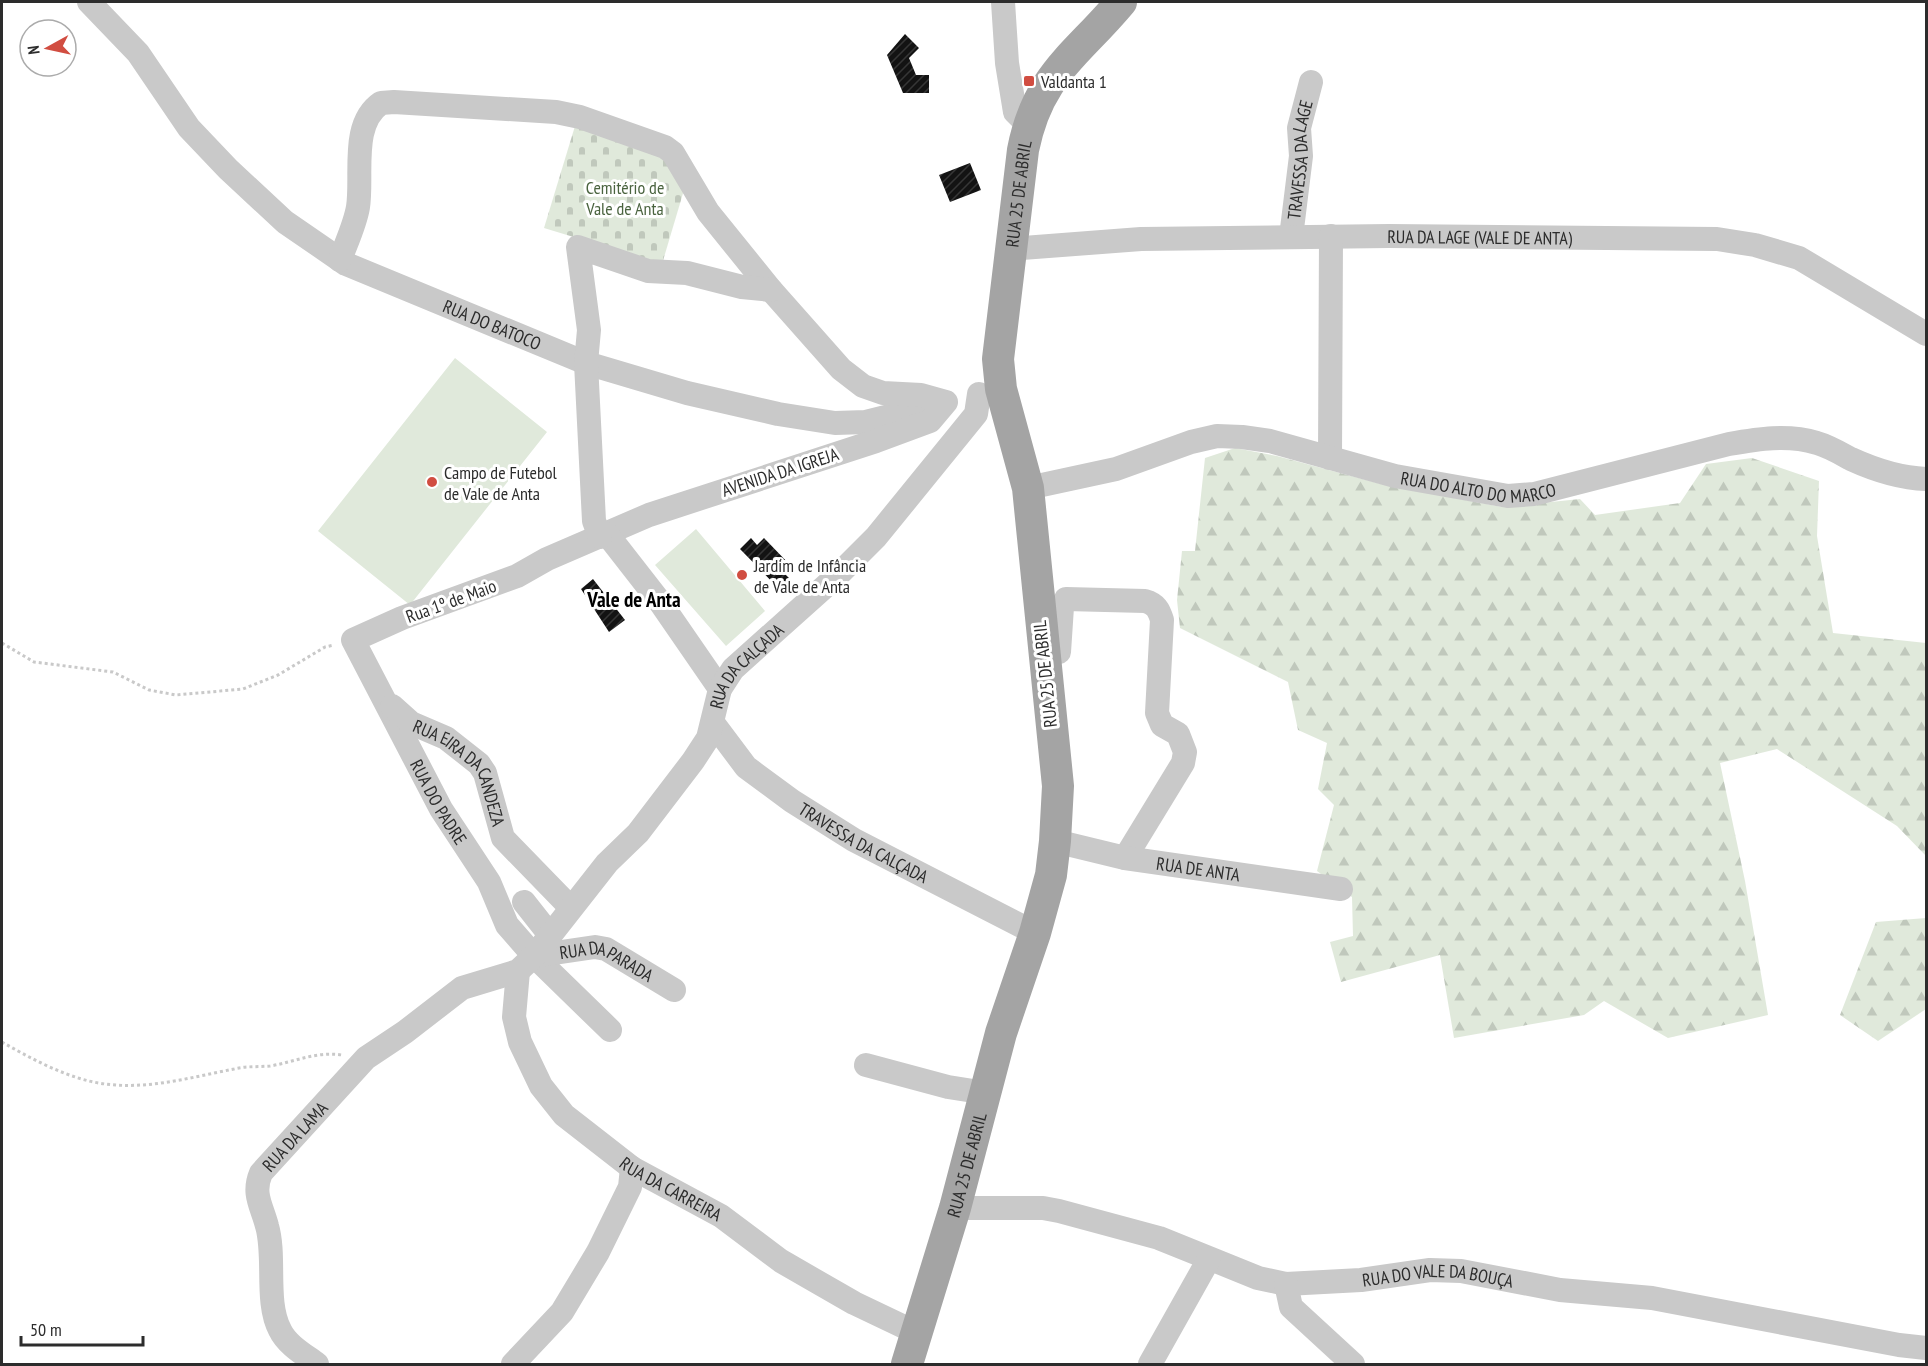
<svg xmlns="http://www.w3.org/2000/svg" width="1928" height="1366" font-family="'PT Sans Narrow',sans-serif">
	<defs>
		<pattern id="forest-firs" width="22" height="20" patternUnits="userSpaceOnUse" patternTransform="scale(1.5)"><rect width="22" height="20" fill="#e0e9db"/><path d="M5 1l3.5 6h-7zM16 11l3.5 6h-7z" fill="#c0c8bc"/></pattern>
		<pattern id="cemetery-stones" width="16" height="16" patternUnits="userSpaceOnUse" patternTransform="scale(1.5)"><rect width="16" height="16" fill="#e0e9db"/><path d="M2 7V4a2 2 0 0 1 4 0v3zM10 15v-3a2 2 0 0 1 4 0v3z" fill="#c0c8bc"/></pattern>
		<pattern id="building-hatch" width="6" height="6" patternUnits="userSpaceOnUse" patternTransform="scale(1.5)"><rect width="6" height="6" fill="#131313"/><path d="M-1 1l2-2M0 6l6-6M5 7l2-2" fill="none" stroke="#363636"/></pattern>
	</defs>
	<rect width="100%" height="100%" fill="#fff"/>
	<!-- forest -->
	<path fill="url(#forest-firs)" d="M1235,448l42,8 104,28 121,23 78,-8 15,16 85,-12 26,-39 46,-6 67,23 -2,55 16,97 93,10v213l-29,-30 -120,-77 -57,14 25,118 23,134 -100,23 -64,-37 -20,14 -130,23 -14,-83 -99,27 -11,-40 23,-6 -1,-39 -35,-26 17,-66 -16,-16 9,-46 -29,-13 -10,-48 -108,-54 -3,-28 5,-49h13l10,-93z
		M1926,918v91l-48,32 -38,-26 36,-93z"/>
	<!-- cemetery -->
	<path fill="url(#cemetery-stones)" d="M575,126l91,31 18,33 -22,74 -118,-36z"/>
	<!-- garden -->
	<path fill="#e0e9db" d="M455,358l92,74 -137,173 -92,-74z
		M696,529l69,82 -39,35 -71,-81z"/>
	<!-- building -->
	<path fill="url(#building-hatch)" d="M905,34l14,14 -10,10 7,17h13v18h-26l-16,-38z
		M970,163l11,27 -31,12 -11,-27z
		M751,538l6,7 7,-7 28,29 -7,7 6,6 -10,11 -41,-42z
		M593,579l32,41 -16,12 -28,-43z"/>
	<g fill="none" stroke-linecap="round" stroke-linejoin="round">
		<!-- path -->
		<path stroke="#c9c9c9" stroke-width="3" stroke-dasharray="3 3" stroke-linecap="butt" d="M2,643l32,19 79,10 36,18 27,5 67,-6 35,-14 47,-28 9,-2
			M2,1042c26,15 58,32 87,39 49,12 98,-3 145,-12 12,-3 24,-2 36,-3 25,-4 46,-15 72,-11"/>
		<!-- minor -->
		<g stroke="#c9c9c9" stroke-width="24">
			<path id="s1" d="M89,2l49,51 51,75 39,41 57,53 61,42 240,99 101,30 91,21 57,9 31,-1 68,-17"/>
			<path d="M1003,2l4,61 8,49 13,13"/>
			<path id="s2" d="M1291,237l10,-81 -2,-28 12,-46"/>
			<path id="s3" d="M1010,249l131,-10 248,-3 328,3 38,6 44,13 127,76"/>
			<path id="s4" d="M340,260c6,-17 15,-35 18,-53 5,-32 -8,-83 23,-104l13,-1 162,10 24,5 85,30 8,6 35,59 63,78 70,79 22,17 20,7 38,2 25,7 -16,19 -54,20 -227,74 -102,44 -30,17 -115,42 -49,22 88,169 48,73 18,43 27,31 76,74"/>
			<path d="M1330,458l1,-222"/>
			<path id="s5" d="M1028,488l88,-19 75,-27 26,-6 25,1 28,4 125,35 113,20 26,-2 195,-50c29,-5 58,-10 88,-1 11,3 23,10 34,16 24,11 48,19 75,20"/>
			<path d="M607,534l53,68 60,87"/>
			<path d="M600,537l-6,-16 -8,-158 3,-33 -11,-83 70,24 39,2 55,14 29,3"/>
			<path d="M1042,654l17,-2 3,-45 4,-8 79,2c11,3 14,9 17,19l-5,93 5,12 16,9 7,18 -2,11 -58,95"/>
			<path id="s6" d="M392,706l19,17 35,15 33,26 6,9 18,65 68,70"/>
			<path id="s7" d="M713,723l33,44 46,34 62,39 181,93"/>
			<path id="s8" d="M1055,841l70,17 216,31"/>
			<path d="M524,902l26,33"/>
			<path id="s9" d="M534,956l61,-9 11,2 68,41"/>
			<path id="s10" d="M518,971l-4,46 6,25 21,44 23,29 68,53 89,48 60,45 73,42 65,31"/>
			<path d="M866,1065l82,22 38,6"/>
			<path id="s11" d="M955,1208h88l16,3 100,27 99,40 28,6 75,-4 69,-10 31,1 99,19 92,8 247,47 27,3"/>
			<path d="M1286,1284l5,23 62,57"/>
			<path id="s12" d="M317,1364c-12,-9 -30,-19 -37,-34 -15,-28 -4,-73 -13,-104 -5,-20 -15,-32 -6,-53l105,-115 39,-26 57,-44 56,-17 16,-15 73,-93 31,-30 55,-72 15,-23 12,-49 13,-20 106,-95 37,-37 100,-123 3,-20"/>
			<path d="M513,1364l49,-52 36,-60 32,-65 2,-19"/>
			<path d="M1150,1364l59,-105"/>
		</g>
		<!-- major -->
		<path stroke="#a4a4a4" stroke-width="32" id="s13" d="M907,1364l48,-156 46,-175 34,-100 16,-58 4,-34 3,-55 -30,-298 -27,-99 -3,-30 25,-209c15,-76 53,-94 98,-148"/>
	</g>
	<!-- markers -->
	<g fill="#d14d41" stroke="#fff" stroke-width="2">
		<rect x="1023" y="75" width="12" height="12" rx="3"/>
		<circle cx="432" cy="482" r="6"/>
		<circle cx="742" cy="575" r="6"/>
	</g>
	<g text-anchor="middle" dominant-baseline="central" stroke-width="6" stroke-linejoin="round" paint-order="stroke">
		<!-- poi labels -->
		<g font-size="18" fill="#2c2c2c" stroke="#fff" text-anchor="start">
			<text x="1041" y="81">Valdanta 1</text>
			<text x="444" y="472">Campo de Futebol<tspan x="444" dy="21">de Vale de Anta</tspan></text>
			<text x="754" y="565">Jardim de Infância<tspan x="754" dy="21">de Vale de Anta</tspan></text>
		</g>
		<!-- street labels -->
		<g font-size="18" fill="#2c2c2c" stroke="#fff">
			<text stroke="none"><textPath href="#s2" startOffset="78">TRAVESSA DA LAGE</textPath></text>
			<text stroke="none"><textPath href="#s13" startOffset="1198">RUA 25 DE ABRIL</textPath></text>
			<text stroke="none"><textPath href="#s3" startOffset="470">RUA DA LAGE (VALE DE ANTA)</textPath></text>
			<text stroke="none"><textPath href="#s1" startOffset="528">RUA DO BATOCO</textPath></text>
			<text transform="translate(780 472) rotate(-18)">AVENIDA DA IGREJA</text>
			<text stroke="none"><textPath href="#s5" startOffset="464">RUA DO ALTO DO MARCO</textPath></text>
			<text transform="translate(451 601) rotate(-20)">Rua 1º de Maio</text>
			<text stroke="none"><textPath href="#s12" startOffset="930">RUA DA CALÇADA</textPath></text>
			<text transform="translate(1045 674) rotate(-96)">RUA 25 DE ABRIL</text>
			<text stroke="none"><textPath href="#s6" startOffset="100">RUA EIRA DA CANDEZA</textPath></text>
			<text stroke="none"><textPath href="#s4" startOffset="1680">RUA DO PADRE</textPath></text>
			<text stroke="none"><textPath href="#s7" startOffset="195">TRAVESSA DA CALÇADA</textPath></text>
			<text stroke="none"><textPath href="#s8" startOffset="146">RUA DE ANTA</textPath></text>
			<text stroke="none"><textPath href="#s9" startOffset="76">RUA DA PARADA</textPath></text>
			<text stroke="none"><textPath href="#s12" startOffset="261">RUA DA LAMA</textPath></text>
			<text stroke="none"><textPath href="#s13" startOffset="208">RUA 25 DE ABRIL</textPath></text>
			<text stroke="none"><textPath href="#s10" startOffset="288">RUA DA CARREIRA</textPath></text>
			<text stroke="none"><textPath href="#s11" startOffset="496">RUA DO VALE DA BOUÇA</textPath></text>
		</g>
		<!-- park labels -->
		<g font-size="18" fill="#4a633f" stroke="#fff">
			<text x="625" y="187">Cemitério de<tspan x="625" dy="21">Vale de Anta</tspan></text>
		</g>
		<!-- quarter labels -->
		<g font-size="21" font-weight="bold" fill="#000" stroke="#fff">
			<text x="634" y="599">Vale de Anta</text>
		</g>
	</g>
	<!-- border -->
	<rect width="1928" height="1366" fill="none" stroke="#2c2c2c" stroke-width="6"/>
	<!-- north arrow -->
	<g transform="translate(48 48) rotate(262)"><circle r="28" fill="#ffffff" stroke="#ababab" stroke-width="1.5"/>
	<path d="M0-4.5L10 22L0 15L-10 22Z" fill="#d14d41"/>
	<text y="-9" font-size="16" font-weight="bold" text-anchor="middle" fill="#2c2c2c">N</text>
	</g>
	<!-- scale -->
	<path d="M21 1336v9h122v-9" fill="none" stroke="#2c2c2c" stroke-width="3"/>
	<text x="30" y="1336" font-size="18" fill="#2c2c2c" stroke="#ffffff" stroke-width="4.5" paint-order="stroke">50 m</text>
</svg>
